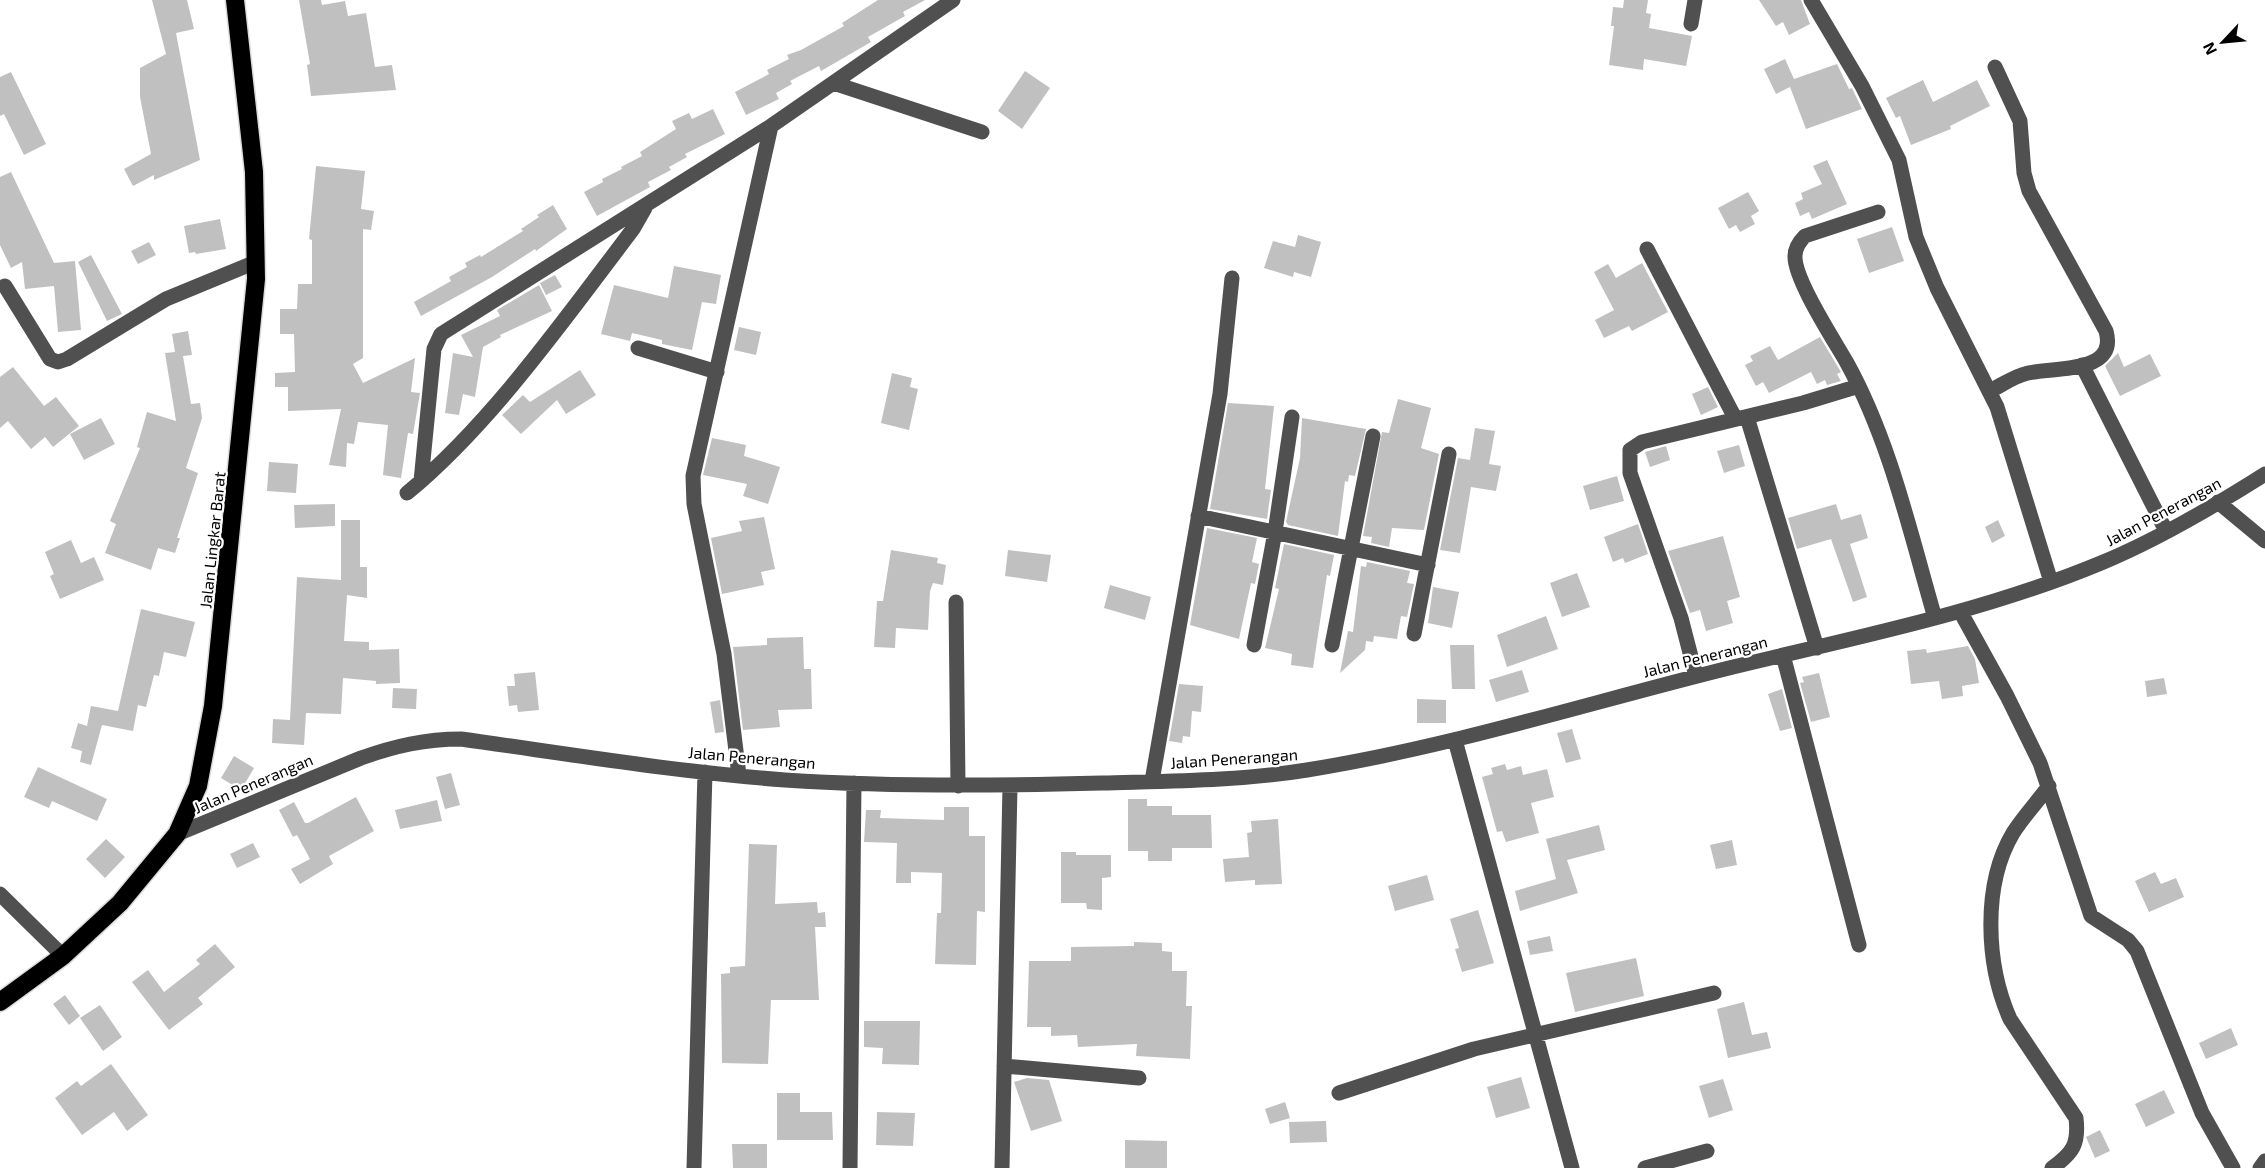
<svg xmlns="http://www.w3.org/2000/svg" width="2265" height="1168" font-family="'Exo 2',sans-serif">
	<rect width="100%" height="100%" fill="#fff"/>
	<!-- building -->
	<path fill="#c0c0c0" d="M152,0h35l7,29 -18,4 24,127 -46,20v-5l-21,11 -9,-17 27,-15 -11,-57v-29l26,-14z
		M299,0h22l1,5 23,-4 3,15 18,-3 9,54 17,-2 4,25 -85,6 -4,-31 3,-1z
		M878,0h47l-22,12 2,4 -37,21 3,5 -50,29 -2,-5 -29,15 2,3 -16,9 3,6 -33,16 -11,-23 34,-18 -2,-4 22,-11 -2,-4 14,-5 43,-24 -2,-3z
		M1624,0h24l-2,13 5,1 -2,14 43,8 -6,30 -42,-7 -1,11 -34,-5 5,-39h-3l2,-19 10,1z
		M1759,0h42l9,24 -21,11 -6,-13 -7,4z
		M1785,59l9,20 43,-15 12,25 3,-1 10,21 -56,20 -16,-42 -14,7 -12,-25z
		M1025,71l25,17 -28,41 -24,-18z
		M11,72l35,72 -22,11 -20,-41 -4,2v-39z
		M1923,80l10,22 44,-22 13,26 -40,20 1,3 -40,16 -11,-29 -4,2 -10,-20z
		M713,109l12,25 -40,20 2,3 -18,10 2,3 -23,12 2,5 -53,29 -13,-24 19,-10 -1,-3 20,-10 -1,-2 21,-11 -2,-4 36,-23 -4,-8 17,-8 3,6z
		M1827,160l20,44 -35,15 -3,-7 -9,4 -5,-13 8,-4 -2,-6 21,-9 -9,-18z
		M316,166l49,5 -4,38 13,2 -3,19 -8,-1v129l-10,6 10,19 52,-25 -4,34 9,1 -7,41 -5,-1 -7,45 -18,-3 5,-50 -30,-3 -4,22 -7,-1 -1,24 -17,-2 12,-56 -53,2v-24h-13v-14l20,-1 -1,-38h-14v-25h17l1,-25h14v-44l-3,-1z
		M11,172l43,91 21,-2 6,69 -23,2 -4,-46 -29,3 -3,-27 -11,6 -11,-23v-68z
		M1748,192l11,19 -8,5 4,8 -15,8 -4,-7 -7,4 -11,-21z
		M553,205l14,24 -31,22 -1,-2 -43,28 -71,39 -7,-14 37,-21 -2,-4 18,-10 -2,-4 15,-8 1,2 42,-26 -2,-2 18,-12 -2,-2z
		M220,219l6,30 -30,5 -1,-2 -6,1 -5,-27z
		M1892,227l12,34 -35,12 -12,-34z
		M1298,235l23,7 -10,35 -17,-5 -1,5 -29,-9 9,-27 22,6z
		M149,242l7,13 -18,9 -7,-13z
		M91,255l31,59 -15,7 -29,-59z
		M1642,263l26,49 -36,19 -3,-5 -25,12 -9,-18 19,-10 -20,-38 14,-8 8,14z
		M674,266l47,9 -5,29 -14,-2 -10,48 -30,-6v-4l-30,-7 -2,8 -29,-7 13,-49 54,13z
		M555,275l7,12 -16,8 -6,-12z
		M539,285l13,26 -52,24 1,2 -18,10 -8,50 -12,-3 -4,21 -14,-2 8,-60 20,4 -12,-22 39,-19 -3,-6z
		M739,327l22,5 -5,23 -22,-5z
		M188,331l4,24 -9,1 8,48 9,-1 2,15 -16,50 12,5 -21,65h3l-5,15 -17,-5 -7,22 -46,-17 11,-29 -6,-3 30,-73 -3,-1 10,-35 29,9 -11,-68 10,-1 -3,-18z
		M1820,337l21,35 -4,2 4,7 -14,4 -2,-5 -8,4 -6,-12 -42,21 -6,-11 -7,4 -11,-21 8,-4 -3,-5 20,-10 8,14z
		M2118,353l6,14 26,-13 11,22 -41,20 -15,-30z
		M13,367l31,39 12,-9 23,29 -26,21 -8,-10 -14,12 -23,-28 -8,7v-51z
		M580,370l16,25 -30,19 -9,-14 -36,34 -19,-19 21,-20 7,7z
		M892,373l20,5 -2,9 8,2 -9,41 -28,-7z
		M1708,387l10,20 -17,8 -9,-21z
		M1398,399l33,9 -10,40 18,6 -15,76 -32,-2 -3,19 -18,-4 1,-6 -9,-1 19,-104 7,1z
		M1228,403l46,3 -9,83 6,1 -4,29 -57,-10z
		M101,418l14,26 -31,16 -14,-26z
		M1302,418l64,11 -11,47 -6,-1 -1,7 -3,-1 -7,55 -50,-11 -2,-3 14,-64z
		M1475,428l20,3 -6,33 12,2 -5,25 -25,-4 -11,66 -20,-3 18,-92 12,2z
		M712,438l34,7 -2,11 36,11 -12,37 -25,-8 4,-12 -44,-9z
		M1739,445l6,21 -21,7 -7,-22z
		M1666,446l4,14 -20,7 -5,-15z
		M269,462l29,2 -2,29 -29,-2z
		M1617,476l7,25 -34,9 -7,-24z
		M335,504v22l-40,2 -1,-23z
		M1836,504l5,16 20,-6 7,24 -18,6 17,53 -14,5 -22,-63 -34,10 -9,-31z
		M764,517l11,52 -14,3 3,13 -42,9 -11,-56 31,-7 -3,-10z
		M341,520h19v47h7v31l-20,-3 -3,46 25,1v8l30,-1 1,34 -24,1v-3l-33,-3 -2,36 -35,-1 -2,32 -32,-2 1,-24 17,1 7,-143 44,3z
		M1998,520l7,16 -13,7 -7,-16z
		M1638,524l10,30 -23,9 -2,-5 -10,4 -9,-25z
		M1207,528l50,10 -5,24 7,2 -4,20 -4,-1 -12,56 -49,-14z
		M1723,536l17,61 -13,4 6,22 -27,8 -6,-21 -10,3 -22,-62z
		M71,540l10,23 13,-6 10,23 -44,19 -10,-23 4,-2 -9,-22z
		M1284,544l50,11 -4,21 -3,-1 -14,93 -22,-3 1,-11 -27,-6 14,-59 -4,-1z
		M891,550l47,8 -1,5 9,2 -3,20 -10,-2 -3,8 -2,39 -32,-2 -1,20 -21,-1 3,-46h6z
		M1008,550l43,5 -4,27 -42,-6z
		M1367,562l43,9 -3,12 7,1 -7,33 -6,-1 -4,23 -23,-3 -1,6 -7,-1 -1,9 -25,23 8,-42 5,1 8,-66 5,1z
		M1577,573l13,34 -28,10 -12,-34z
		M1110,585l41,12 -6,23 -41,-12z
		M1433,587l26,5 -7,36 -24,-5z
		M141,609l54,13 -9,35 -22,-5 -5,24 -5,-1 -8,32 -8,-2 -5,26 -31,-6 -11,40 -11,-3 2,-11 -11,-3 7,-25 9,3 4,-20 27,5z
		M1546,616l12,33 -51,18 -10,-32z
		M803,637l1,32h7l1,40 -34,1 2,17 -37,3 -10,-83 34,-2v-7z
		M1450,645h24l1,44h-23z
		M1968,646l7,13 4,24 -17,3 1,10 -21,3 -3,-18 -28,3 -4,-33 19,-2 1,4z
		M1522,670l7,22 -33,10 -7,-22z
		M535,672l4,38 -21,2 -1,-7 -8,1 -2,-20h8l-1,-12z
		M1819,673l11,44 -19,5 -11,-39 4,-1 -2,-5z
		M2164,678l3,16 -20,3 -2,-16z
		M1179,684l24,2 -2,26 -9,-1 -2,26 -7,-1 -1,7 -13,-2z
		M393,688l24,1 -1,20 -24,-1z
		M1782,689l10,39 -12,3 -12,-37z
		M1417,699l29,1v23h-29z
		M720,700l4,32 -9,1 -5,-31z
		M1572,729l9,30 -15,4 -9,-30z
		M234,756l20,12 -13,22 -20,-12z
		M1505,764l2,6 14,-4 2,9 24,-6 7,28 -23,6 8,30 -33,9 -4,-11 -5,1 -15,-55 11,-3 -2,-6z
		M38,767l69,32 -10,22 -45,-20 -3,7 -25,-11z
		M451,773l9,32 -15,4 -9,-32z
		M356,797l18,34 -45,25 4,8 -33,20 -9,-15 19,-10 -13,-24 -4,2 -14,-27 15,-8 11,21h3z
		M1128,799h19v7h25v9h39l1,33h-40v13h-24v-10h-20z
		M437,800l5,21 -42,8 -5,-19z
		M944,807h25v29h16v76l-8,-1 -1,54 -41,-1 2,-51h4l1,-40 -31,-1v11h-15l1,-40 -33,-1 2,-32h15l-1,8 64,2z
		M1278,819l4,65 -27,1v-5l-30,2 -2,-23 26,-2 -2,-24 5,-1 -1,-11z
		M1599,825l6,25 -38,10 11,33 -58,18 -5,-20 41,-12 -10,-40z
		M106,839l19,18 -20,21 -19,-19z
		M1732,840l5,25 -21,4 -6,-24z
		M253,843l7,14 -23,11 -7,-14z
		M749,844l28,1 -2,59 42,-2 1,11 7,-1 1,15h-11l4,73h-48l-3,64 -46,-1 -1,-89 9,-1v-6l15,-1z
		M1061,852h15v3h35v22l-9,1v32l-15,-1 -1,-6h-25z
		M2155,872l6,12 15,-6 8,19 -35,15 -14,-31z
		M1427,875l7,25 -39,11 -7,-25z
		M1478,910l16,53 -32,9 -7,-23 4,-1 -9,-29z
		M1550,936l3,15 -23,4 -3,-14z
		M1134,942l28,1v8l10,1v19h15l-1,35h6l-2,53 -54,-3 1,-12 -59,3 -1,-12 -26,1v-9h-24l2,-66h42v-14l63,-1z
		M215,944l20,23 -37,31 5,6 -34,26 -37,-48 16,-12 16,22 36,-28 -4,-4z
		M1636,958l8,38 -69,16 -9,-39z
		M65,995l15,21 -11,9 -16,-21z
		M1744,1002l8,33 15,-3 4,16 -43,10 -11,-49z
		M100,1005l22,32 -19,14 -23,-33z
		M864,1021h56l-1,44 -37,-1 1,-16 -19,-1z
		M2231,1028l7,17 -32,14 -7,-16z
		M111,1064l37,51 -21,16 -13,-19 -32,23 -27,-37 22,-17 4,5z
		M1521,1077l9,31 -34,10 -9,-31z
		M1027,1078l22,2 13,41 -31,10 -17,-49z
		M1723,1079l10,31 -24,8 -10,-32z
		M2164,1090l11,23 -29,14 -11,-23z
		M777,1093h23v19h32l1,28h-56z
		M1285,1102l5,16 -20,6 -5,-15z
		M877,1112l38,1 -2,33 -37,-1z
		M1326,1121l1,21 -37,1 -1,-21z
		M2100,1130l10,21 -15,7 -9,-21z
		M1125,1140l42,1v27h-42z
		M732,1144h35v24h-34z"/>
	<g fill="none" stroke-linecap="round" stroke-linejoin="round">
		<defs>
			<path id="highway" d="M0,1002l63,-46 57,-53 57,-69 21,-48 15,-80 43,-427 -2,-107 -19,-172"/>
		</defs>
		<!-- highway casing -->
		<use href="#highway" stroke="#dbdbdb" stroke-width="21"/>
		<!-- minor -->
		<path stroke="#505050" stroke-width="15" d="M1811,0l51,86 37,74 17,77 21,51 60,119 54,175
			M1691,24l4,-24
			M833,83l149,49
			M1878,212l-73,24c-6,6 -10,12 -10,20 -1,23 39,84 52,107 43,78 63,169 88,255
			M1647,249l88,169
			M5,286l45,73 8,3 9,-3 99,-60 90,-37
			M638,348l79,24
			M2082,365l84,166
			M1990,391c12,-6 24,-15 38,-18 26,-6 90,1 78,-42l-77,-140 -5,-18 -4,-52 -25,-54
			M1747,417l70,231
			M421,481l13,-132 7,-15 330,-208 182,-126
			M407,493c84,-69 160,-177 226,-264l12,-21
			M2218,502l47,39
			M1198,516l230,49
			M956,602l2,184
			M1960,611l47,85 33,67 51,153 37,24 9,11 65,162 31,55
			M1414,634l35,-180
			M1254,645l21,-113 17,-115
			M1332,645l41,-209
			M1783,655l76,290
			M1696,676l-15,-58 -51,-145v-23l12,-8 161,-39 56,-17
			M1455,740l117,428
			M739,775l-15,-121 -30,-150 -1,-28 78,-350
			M1152,781l68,-387 12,-116
			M2049,786c-11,15 -26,31 -36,47 -31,52 -27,132 -3,186l66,99c3,26 -3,35 -24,50
			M177,834l184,-76c34,-12 64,-19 100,-19 108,15 216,33 324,41 106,7 212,6 317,3 69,-2 137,-2 205,-13 144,-23 284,-68 426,-103 124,-30 250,-55 368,-104 56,-23 112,-56 164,-89
			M0,894l63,62
			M1004,1066l135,12
			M1339,1093l135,-44 240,-56
			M694,1168l11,-396
			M850,1168l4,-385
			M1002,1168l8,-382
			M1645,1168l62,-17
			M2260,1168l5,-7"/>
		<!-- highway -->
		<use href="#highway" stroke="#000" stroke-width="18"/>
	</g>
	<g text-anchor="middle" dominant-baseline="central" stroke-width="4.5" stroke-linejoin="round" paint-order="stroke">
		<!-- street labels -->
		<g font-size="16" fill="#000" stroke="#fff">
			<text transform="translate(2163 511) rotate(-28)">Jalan Penerangan</text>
			<text transform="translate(212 540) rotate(-84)">Jalan Lingkar Barat</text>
			<text transform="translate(1705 656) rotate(-14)">Jalan Penerangan</text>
			<text transform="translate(752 757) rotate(5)">Jalan Penerangan</text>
			<text transform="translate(1234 758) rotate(-4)">Jalan Penerangan</text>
			<text transform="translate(253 783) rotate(-23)">Jalan Penerangan</text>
		</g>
	</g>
	<!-- north arrow -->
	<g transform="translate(2223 42) rotate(244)" stroke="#ffffff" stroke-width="4.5" paint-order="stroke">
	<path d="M0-4.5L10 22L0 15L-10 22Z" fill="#000000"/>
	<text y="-9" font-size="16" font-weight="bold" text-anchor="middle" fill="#000000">N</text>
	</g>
</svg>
